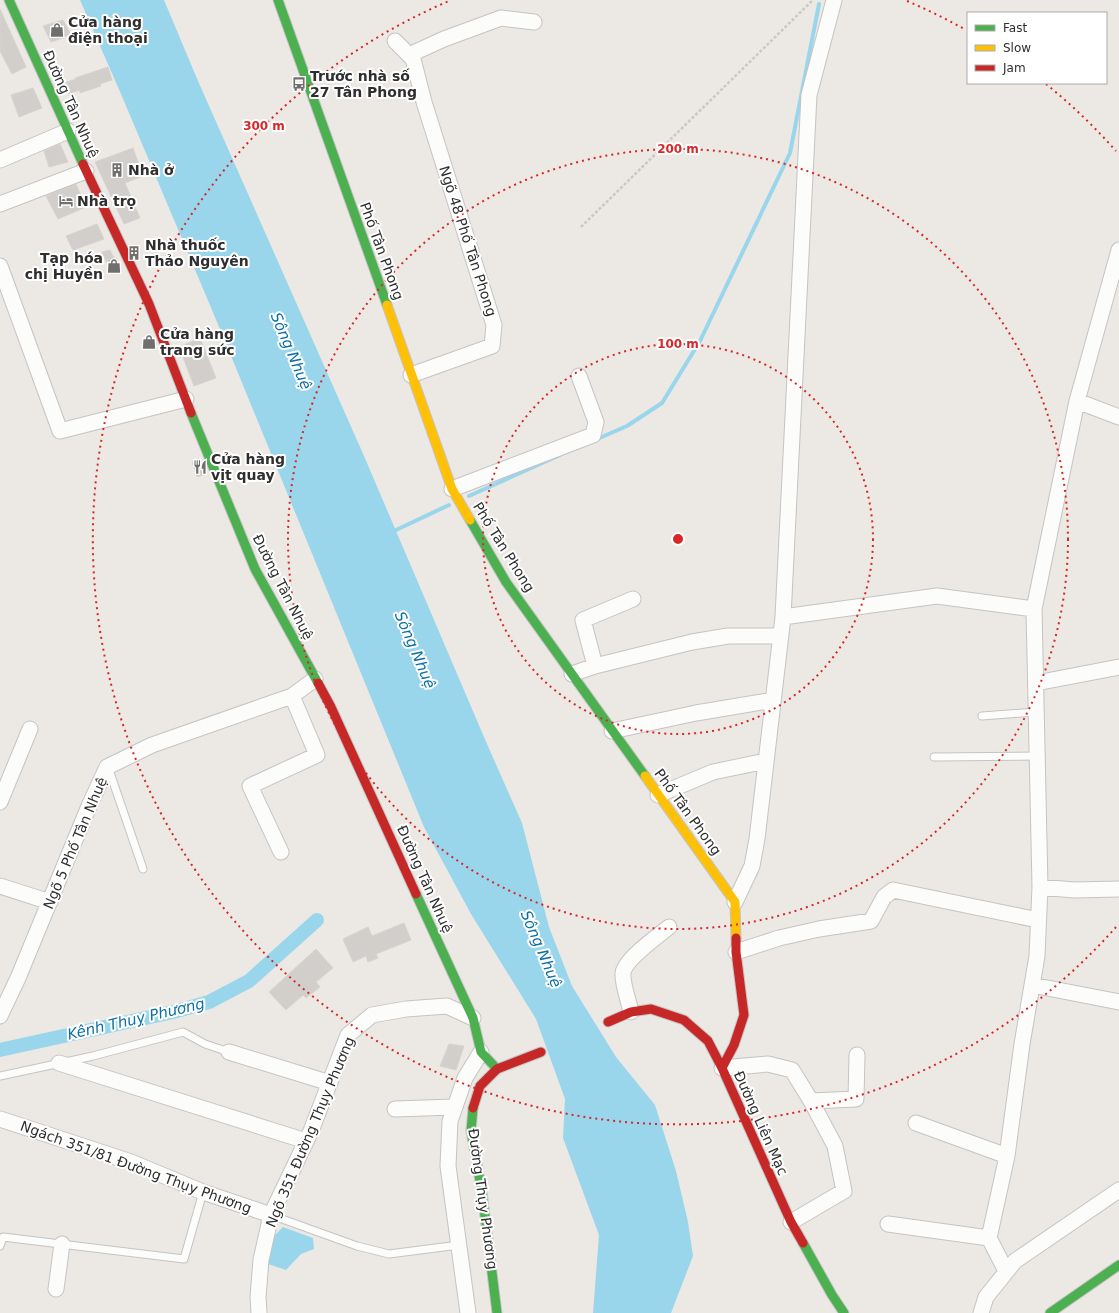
<svg xmlns="http://www.w3.org/2000/svg" width="1119" height="1313" font-family="'DejaVu Sans',sans-serif">
	<rect width="100%" height="100%" fill="#ece8e4"/>
	<!-- water -->
	<path fill="#99d6ec" d="M80,0h84l34,81 166,375 123,288 35,79 27,104 23,59 44,71 39,48 21,66 12,51 5,34 -22,57h-78l6,-78 -36,-97 2,-39 -29,-80 -65,-105 -47,-87 -204,-498 -99,-235z
		M283,1227l30,11 1,11 -13,5 -15,16 -18,-6 3,-25z"/>
	<g fill="none" stroke-linecap="round" stroke-linejoin="round">
		<!-- stream -->
		<path stroke="#99d6ec" stroke-width="4" d="M595,440l32,-14 35,-23 38,-62 90,-188 29,-149
			M469,496l91,-41
			M396,530l53,-25"/>
		<!-- canal -->
		<path stroke="#99d6ec" stroke-width="14" d="M0,1050l173,-38 36,-10 40,-21 68,-61"/>
	</g>
	<!-- building -->
	<path fill="#d1cecb" stroke="#d7d4d0" d="M0,9l26,58 -14,7 -12,-23z
		M63,20l8,15 -20,7 -8,-16z
		M108,67l4,13 -12,4 1,2 -21,7v-3l-12,4 -4,-11 12,-4 -1,-1z
		M33,88l9,20 -23,9 -8,-22z
		M60,144l8,18 -19,5 -5,-16z
		M133,148l10,28 -18,7 15,35 -16,6 -29,-62z
		M76,184l10,23 -28,12 -12,-23z
		M97,224l7,15 -31,11 -7,-14z
		M110,250l10,20 -8,4 -10,-22z
		M200,338l16,40 -22,8 -15,-39z
		M197,459l6,16 -6,2 -5,-15z
		M404,923l7,17 -35,14 2,4 -10,4 -2,-6 -13,6 -10,-23 25,-12 4,9z
		M316,949l17,19 -17,14 4,5 -14,11 -3,-3 -17,15 -17,-18z
		M449,1044l15,2 -8,24 -16,-4z"/>
	<g fill="none" stroke-linecap="round" stroke-linejoin="round">
		<defs>
			<path id="lane" d="M982,716l54,-4
				M934,757l104,-1
				M108,767l35,102
				M0,1076l93,-20 90,-24 22,12 24,8
				M271,1215l86,31 32,8 70,-9
				M0,1246l3,-9 181,22 19,-67"/>
			<path id="street" d="M395,41l18,18 11,43 70,223 -2,21 -81,29
				M409,55l35,-16 57,-21 33,4
				M0,160l68,-29
				M0,204l86,-33
				M0,266l60,165 126,-32
				M1077,401l42,16
				M452,489l141,-54 3,-13 -17,-46
				M783,617l154,-21 97,13
				M595,666l-12,-46 50,-21
				M572,674l23,-8 97,-24 36,-6h53
				M1036,683l83,-16
				M612,731l84,-18 77,-13
				M658,795l55,-23 53,-11
				M0,802l30,-73
				M281,852l-31,-66 67,-31 -25,-59
				M0,886l50,16
				M1040,887l34,3 45,-1
				M735,902l17,-36 5,-27 26,-222 26,-522 25,-95
				M736,952l43,-14 40,-9 52,-8 13,-24 9,-7 145,30
				M1032,985l87,17
				M631,1012c-2,-10 -9,-29 -8,-39 2,-14 35,-37 46,-46
				M0,1016l18,-38 71,-172 18,-39 45,-22 140,-49 23,-17
				M229,1052l101,31
				M59,1063l247,78
				M722,1068l46,-4 24,6 19,31 24,45 9,45 -53,31
				M811,1101l45,-2 1,-44
				M395,1109l59,-2
				M0,1119l131,43 72,30 68,23
				M916,1123l91,33
				M888,1224l101,14
				M1006,1271l-17,-33 18,-82 15,-112 15,-88 3,-69 -6,-278 43,-208 42,-151
				M56,1289l6,-45
				M259,1313l-1,-16 3,-37 10,-45 40,-84 37,-96 24,-20 34,-6 41,-3 26,12
				M468,1313l-20,-147 2,-45 15,-43 16,-26
				M981,1313l5,-16 29,-36 104,-71"/>
			<path id="fast" d="M9,0l74,164
				M278,0l109,305
				M191,413l64,156 63,114
				M470,520l36,62 139,194
				M416,894l57,124 8,34 16,17
				M473,1108l-2,23 11,61 15,121
				M803,1243l29,52 12,18
				M1050,1313l69,-48"/>
			<path id="slow" d="M387,305l65,184 18,31
				M645,776l90,126 1,36"/>
			<path id="jam" d="M83,164l66,140 42,109
				M318,683l13,24 85,187
				M608,1022l23,-10 20,-3 33,11 24,21 14,27 69,154 12,21
				M722,1068l12,-23 10,-30 -8,-63v-14
				M473,1108l7,-22 17,-17 44,-17"/>
		</defs>
		<!-- lane casing -->
		<use href="#lane" stroke="#c5c4c5" stroke-width="9"/>
		<!-- street casing -->
		<use href="#street" stroke="#c5c4c5" stroke-width="17"/>
		<!-- fast casing -->
		<use href="#fast" stroke="#c5c4c5" stroke-width="11"/>
		<!-- slow casing -->
		<use href="#slow" stroke="#c5c4c5" stroke-width="11"/>
		<!-- jam casing -->
		<use href="#jam" stroke="#c5c4c5" stroke-width="11"/>
		<!-- path -->
		<path stroke="#c9c9c8" stroke-width="2.5" stroke-dasharray="3 2" stroke-linecap="butt" d="M581,227l232,-227"/>
		<!-- lane -->
		<use href="#lane" stroke="#fcfcfb" stroke-width="7"/>
		<!-- street -->
		<use href="#street" stroke="#fcfcfb" stroke-width="15"/>
		<!-- fast -->
		<use href="#fast" stroke="#4caf50" stroke-width="9"/>
		<!-- slow -->
		<use href="#slow" stroke="#ffc107" stroke-width="9"/>
		<!-- jam -->
		<use href="#jam" stroke="#c62828" stroke-width="9"/>
	</g>
	<!-- distance rings -->
	<g fill="none" stroke="#d62828" stroke-width="2" stroke-dasharray="2 4">
		<circle cx="678" cy="539" r="195"/>
		<circle cx="678" cy="539" r="390"/>
		<path d="M1116 927A585 585 0 1 1 449 1M907 1A585 585 0 0 1 966 30M1046 84A585 585 0 0 1 1116 151"/>
	</g>
	<!-- icons -->
	<defs>
		<symbol id="shop-bare" viewBox="-9 -9 18 18"><path d="M-5-2.5h2.3a2.7 3.5 0 0 1 5.4 0H5L5.5 6h-11ZM-1.5-2.5h3a1.5 2.3 0 0 0-3 0Z" fill="#706f6e" stroke="#fff" stroke-width="2.5" paint-order="stroke"/></symbol>
		<symbol id="bus-bare" viewBox="-9 -9 18 18"><path d="M-5-6H5V4H4V6H2V4H-2V6H-4V4H-5ZM-3.5-4V0h7V-4ZM-3.5 1.2v1.5H-2V1.2ZM2 1.2v1.5H3.5V1.2Z" fill="#706f6e" stroke="#fff" stroke-width="2.5" paint-order="stroke"/></symbol>
		<symbol id="building-bare" viewBox="-9 -9 18 18"><path d="M-4-6H4V6H1V3H-1V6H-4ZM-2.5-4.3h1.7v1.8h-1.7ZM.8-4.3h1.7v1.8H.8ZM-2.5-1h1.7V.8h-1.7ZM.8-1h1.7V.8H.8Z" fill="#706f6e" stroke="#fff" stroke-width="2.5" paint-order="stroke"/></symbol>
		<symbol id="hotel-bare" viewBox="-9 -9 18 18"><path d="M-6-4.5h1.5V1H6V5H4.5V3h-9V5H-6ZM-4 0a1.8 1.8 0 1 1 3.6 0ZM.5 0V-2.5h3Q6-2.5 6 0Z" fill="#706f6e" stroke="#fff" stroke-width="2.5" paint-order="stroke"/></symbol>
		<symbol id="restaurant-bare" viewBox="-9 -9 18 18"><path d="M-5-6h1v4h1v-4h1v4h1v-4h1v5L-1.5 .5V6h-2V.5L-5-1ZM5-6V6H3V1.5H1.5Q1.5-4 5-6Z" fill="#706f6e" stroke="#fff" stroke-width="2.5" paint-order="stroke"/></symbol>
	</defs>
	<g fill-rule="evenodd">
		<use href="#shop-bare" x="47" y="20" width="20" height="20"/>
		<use href="#bus-bare" x="289" y="74" width="20" height="20"/>
		<use href="#building-bare" x="107" y="160" width="20" height="20"/>
		<use href="#hotel-bare" x="56" y="191" width="20" height="20"/>
		<use href="#building-bare" x="124" y="243" width="20" height="20"/>
		<use href="#shop-bare" x="104" y="256" width="20" height="20"/>
		<use href="#shop-bare" x="139" y="332" width="20" height="20"/>
		<use href="#restaurant-bare" x="190" y="457" width="20" height="20"/>
	</g>
	<g text-anchor="middle" dominant-baseline="central" stroke-width="4" stroke-linejoin="round" paint-order="stroke">
		<!-- poi labels -->
		<g font-size="14" font-weight="bold" fill="#2e2e2e" stroke="#fff" text-anchor="start">
			<text x="68" y="22">Cửa hàng<tspan x="68" dy="16">điện thoại</tspan></text>
			<text x="310" y="76">Trước nhà số<tspan x="310" dy="16">27 Tân Phong</tspan></text>
			<text x="128" y="170">Nhà ở</text>
			<text x="77" y="201">Nhà trọ</text>
			<text x="145" y="245">Nhà thuốc<tspan x="145" dy="16">Thảo Nguyên</tspan></text>
			<text x="103" y="258" text-anchor="end">Tạp hóa<tspan x="103" dy="16">chị Huyền</tspan></text>
			<text x="160" y="334">Cửa hàng<tspan x="160" dy="16">trang sức</tspan></text>
			<text x="211" y="459">Cửa hàng<tspan x="211" dy="16">vịt quay</tspan></text>
		</g>
		<!-- street labels -->
		<g font-size="14" fill="#2e2e2e" stroke="#fff">
			<text transform="translate(71 104) rotate(66)">Đường Tân Nhuệ</text>
			<text transform="translate(468 241) rotate(72)">Ngõ 48 Phố Tân Phong</text>
			<text transform="translate(382 251) rotate(70)">Phố Tân Phong</text>
			<text transform="translate(504 547) rotate(58)">Phố Tân Phong</text>
			<text transform="translate(283 587) rotate(63)">Đường Tân Nhuệ</text>
			<text transform="translate(688 812) rotate(54)">Phố Tân Phong</text>
			<text transform="translate(75 843) rotate(-67)">Ngõ 5 Phố Tân Nhuệ</text>
			<text transform="translate(425 879) rotate(66)">Đường Tân Nhuệ</text>
			<text transform="translate(761 1123) rotate(66)">Đường Liên Mạc</text>
			<text transform="translate(310 1132) rotate(-67)">Ngõ 351 Đường Thụy Phương</text>
			<text transform="translate(136 1167) rotate(20)">Ngách 351/81 Đường Thụy Phương</text>
			<text transform="translate(483 1199) rotate(82)">Đường Thụy Phương</text>
		</g>
		<!-- water labels -->
		<g font-size="15" font-style="italic" fill="#0d6fa3" stroke="#fff">
			<text transform="translate(291 351) rotate(67)">Sông Nhuệ</text>
			<text transform="translate(415 650) rotate(67)">Sông Nhuệ</text>
			<text transform="translate(541 949) rotate(67)">Sông Nhuệ</text>
			<text transform="translate(136 1019) rotate(-13)">Kênh Thuỵ Phương</text>
		</g>
	</g>
	<circle cx="678" cy="539" r="6" fill="#d62828" stroke="#fff" stroke-width="2"/>
	<g font-size="12" text-anchor="middle" font-weight="bold" fill="#d62828" stroke="#fff" stroke-width="4" stroke-linejoin="round" paint-order="stroke">
		<text x="264" y="130">300 m</text>
		<text x="678" y="153">200 m</text>
		<text x="678" y="348">100 m</text>
	</g>
	<!-- legend -->
	<rect x="967" y="12" width="140" height="72" fill="#ffffff" stroke="#ababab"/>
	<rect x="975" y="25" width="20" height="6" fill="#4caf50" stroke="#ababab"/>
	<text x="1003" y="32" font-size="12" fill="#2e2e2e">Fast</text>
	<rect x="975" y="45" width="20" height="6" fill="#ffc107" stroke="#ababab"/>
	<text x="1003" y="52" font-size="12" fill="#2e2e2e">Slow</text>
	<rect x="975" y="65" width="20" height="6" fill="#c62828" stroke="#ababab"/>
	<text x="1003" y="72" font-size="12" fill="#2e2e2e">Jam</text>
</svg>
